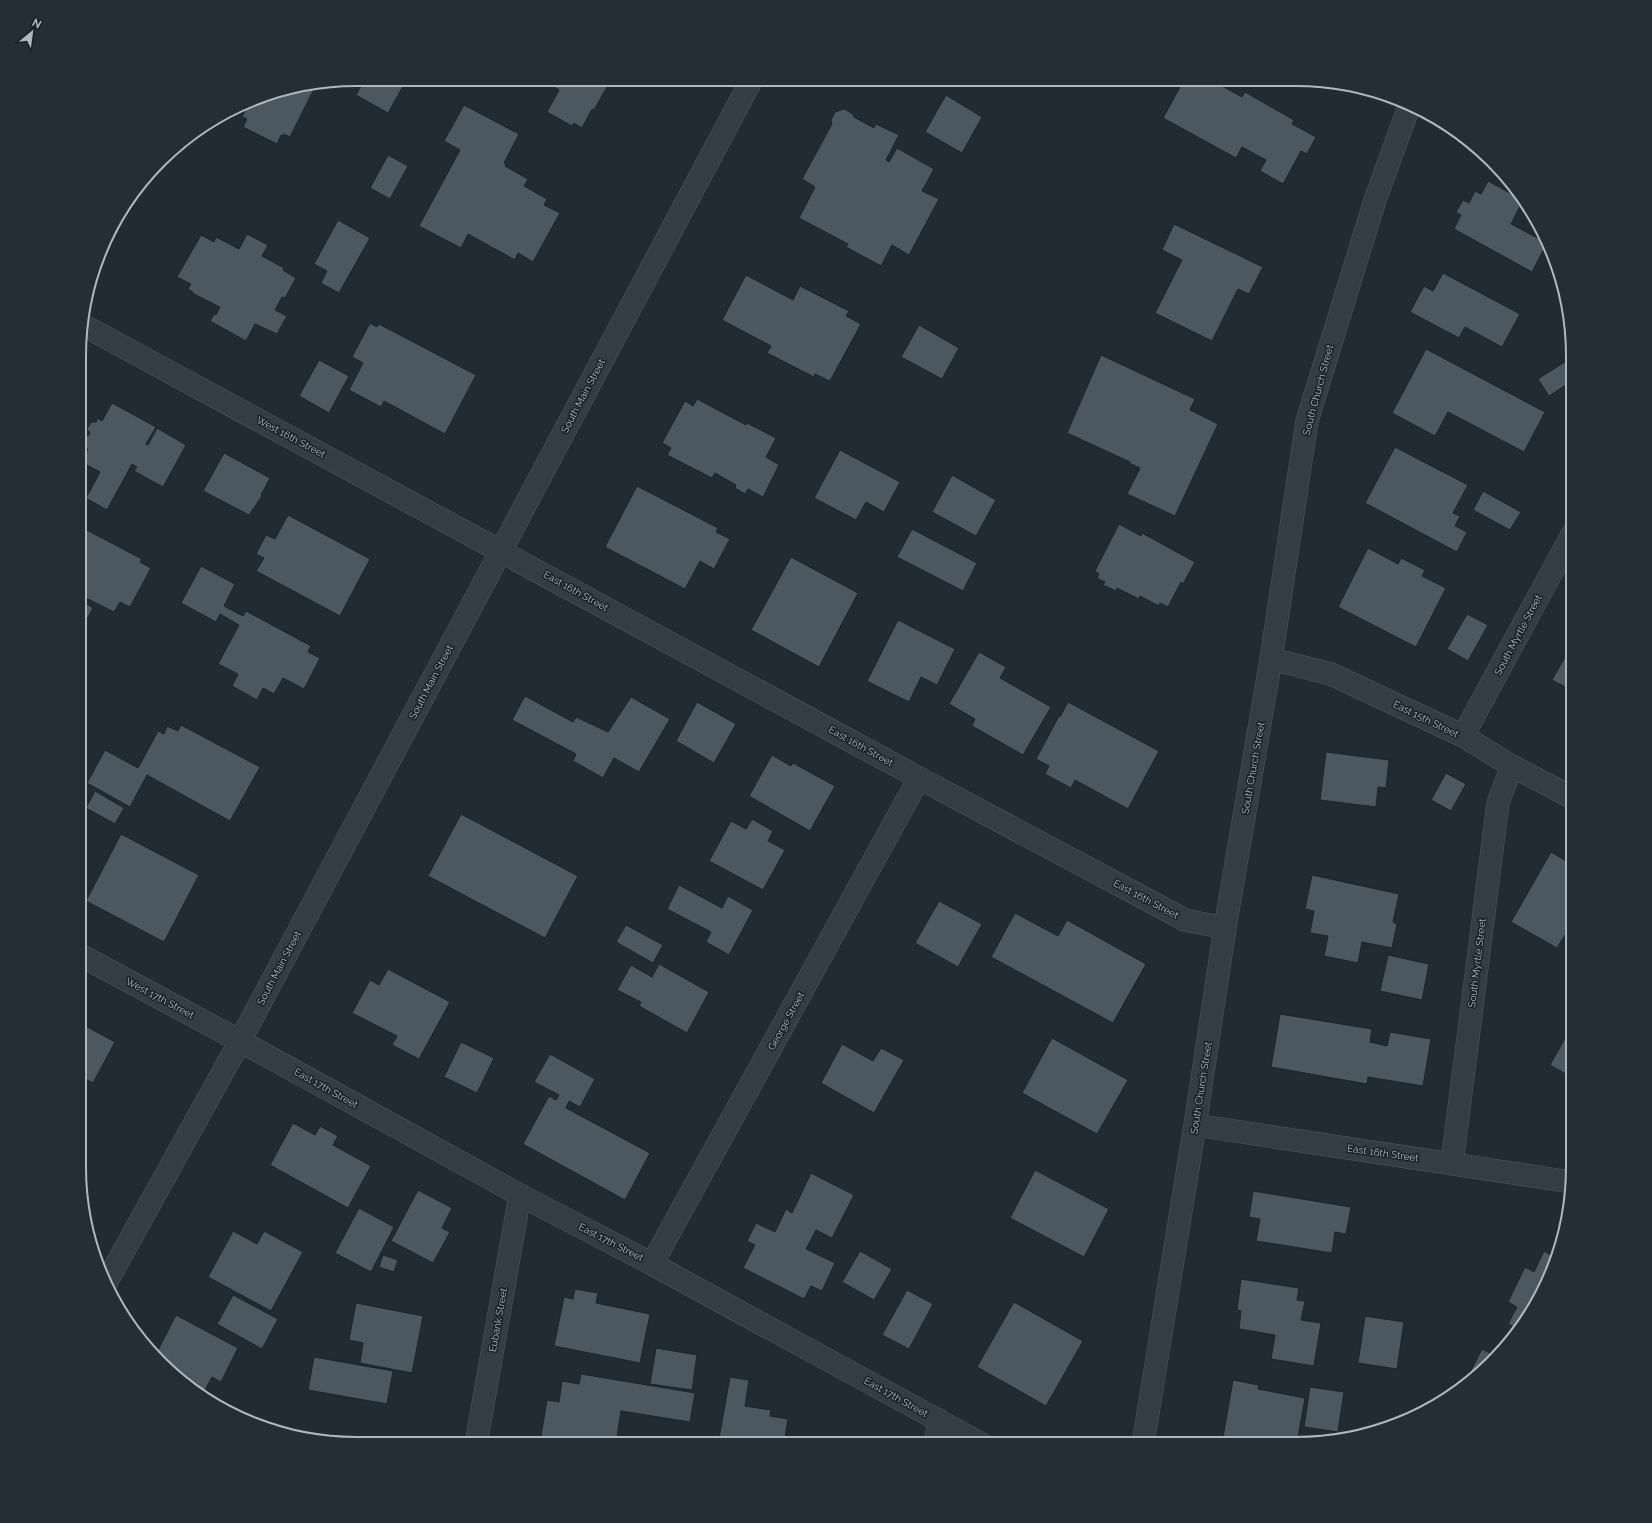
<svg xmlns="http://www.w3.org/2000/svg" width="1652" height="1523" font-family="Raleway,sans-serif">
	<rect width="100%" height="100%" fill="#212b33"/>
	<!-- building -->
	<path fill="#4b5861" stroke="#1b242a" d="M365,79h38l3,2 -18,32 -32,-18z
		M546,79h62l-2,4 2,2 -14,25 -2,-1 -10,19 -8,-5 -2,3 -25,-14 12,-22 -14,-8z
		M1184,80h27l31,17 3,-5 49,28 -2,4 24,13 -9,17 -6,-3 -18,33 -23,-13 6,-11 -24,-13 -6,11 -73,-40z
		M310,87l4,2 -24,48 -6,-3 -1,2 -2,-1 -4,9 -34,-17 4,-8 -5,-2 7,-14h-2l20,-9z
		M946,95l36,22 -20,36 -37,-21z
		M464,105l55,29 -15,29h2l-1,3 23,13 -4,7 23,13 -3,6 16,8 -27,49 -15,-9 -3,7 -47,-26 -7,14 -42,-22 41,-76 -16,-9z
		M844,109l9,5 1,3 20,11 2,-4 23,11 -13,25 3,2 8,-14 37,21 -12,22 17,8 -30,56 -17,-10 -11,21 -35,-19 2,-3 -49,-26 16,-31 -13,-8 30,-55 -1,-4 4,-8z
		M388,155l20,11 -18,33 -20,-11z
		M1488,181l31,17 3,4 -11,22 36,19 -15,29 -78,-43 7,-14 -5,-3 7,-12 6,3 6,-12 6,3z
		M338,220l32,18 -31,55 -18,-10 6,-12 -13,-7z
		M1174,224l89,43 -14,27 -11,-5 -26,52 -57,-28 27,-53 -20,-10z
		M247,234l21,11 -6,11 22,12 -1,2 13,8 -11,20 -3,-1 -7,13 12,6 -10,18 -22,-10 -9,17 -36,-20 4,-7 2,1 4,-8 -28,-14 1,-1 -5,-3 3,-5 -14,-7 24,-42 13,7 2,-5 23,12z
		M1443,273l77,41 -18,33 -37,-20 -6,11 -49,-26 14,-26 9,5z
		M746,275l47,25 7,-14 49,25 -3,5 15,8 -31,57 -15,-7 -1,3 -47,-24 4,-7 -49,-26z
		M370,323l7,4 2,-3 97,51 -31,59 -61,-33 -3,6 -32,-17 14,-27 -11,-6z
		M919,325l40,23 -17,31 -41,-22z
		M1426,349l119,63 -21,40 -76,-40 -13,24 -43,-23z
		M1101,355l94,44 -5,11 28,14 -43,92 -48,-22 13,-26 -11,-5 1,-1 -63,-29z
		M1571,358l1,3v20l-23,15 -11,-17z
		M319,360l30,16 -20,37 -30,-17z
		M697,399l49,26 1,-2 29,15 -10,19 13,8 -16,32 -15,-8 -3,5 -10,-6 1,-3 -21,-12 -3,5 -45,-23 4,-7 -9,-5 23,-42 8,5z
		M112,403l44,24 -10,17 2,1 9,-17 29,17 -23,42 -29,-16 3,-4 -5,-3 -25,46 -21,-12 14,-26 -19,-10 7,-13 -7,-3v-3l5,-8 2,1 2,-3 -3,-4 4,-7h5l1,-4 5,3z
		M1395,447l73,38 -15,28 7,3 -5,10 12,6 -10,20 -92,-49z
		M840,450l60,32 -16,30 -18,-10 -10,18 -42,-22z
		M224,453l46,25 -9,17 1,1 -13,19 -46,-24z
		M952,475l44,25 -20,36 -44,-24z
		M637,486l81,42 -2,4 14,7 -16,30 -14,-8 -15,28 -80,-42z
		M1483,491l38,21 -11,18 -37,-20z
		M288,515l82,44 -30,57 -84,-45 8,-13 -8,-4 10,-19 9,4z
		M1119,524l22,12 1,-3 53,29 -12,22 -2,-2 -13,25 -8,-4 -1,3 -19,-10 -1,3 -22,-11 -1,3 -13,-6 2,-3 -8,-4 2,-4 -4,-3z
		M81,527l61,32 -2,3 11,6 -21,39 -10,-5 -6,10 -32,-16 3,-5 -4,-2z
		M912,529l65,34 -14,28 -66,-34z
		M1368,548l30,16 3,-6 24,12 -3,6 24,12 -30,59 -78,-40z
		M791,557l67,36 -39,74 -68,-37z
		M201,566l34,18 -11,22 19,10 3,-5 65,35 -3,6 12,6 -16,31 -21,-11 -9,16 -11,-6 -6,12 -25,-14 6,-12 -20,-10 21,-39 -19,-11 -4,8 -35,-19z
		M81,598l4,2 -1,2 9,6 -12,22z
		M1467,614l21,11 -20,36 -21,-12z
		M898,620l57,29 -18,36 -16,-8 -12,25 -42,-21z
		M1572,645l1,1v45l-21,-11z
		M979,652l27,15 -6,11 51,29 -28,48 -51,-29 3,-7 -26,-15z
		M525,696l48,26 3,-5 32,15 23,-35 39,22 -31,53 -25,-14 -11,20 -30,-17 3,-7 -64,-34z
		M697,702l39,22 -22,39 -38,-22z
		M1068,702l91,49 -31,58 -53,-29 -4,8 -26,-14 4,-8 -13,-7 23,-43 1,1z
		M181,725l79,42 -30,54 -83,-46 -17,32 -43,-24 18,-33 33,18 20,-37 6,3 3,-8 11,5z
		M1326,752l63,8 -3,28 -8,-1 -2,20 -56,-7z
		M772,755l19,11 2,-3 42,23 -25,45 -61,-35z
		M1446,773l20,11 -15,27 -20,-11z
		M95,791l29,17 -9,16 -29,-16z
		M461,814l117,62 -33,62 -117,-62z
		M752,819l21,12 -5,10 17,9 -22,40 -54,-29 22,-40 15,8z
		M121,834l78,41 -35,67 -78,-41z
		M1551,852l22,13v61l-2,-1 -14,23 -46,-26z
		M1312,875l87,19 -6,28 4,2 -5,24 -30,-6 -4,21 -34,-7 4,-20 -18,-3 4,-22 -9,-2z
		M679,885l43,23 6,-12 25,14 -24,45 -23,-13 5,-10 -44,-23z
		M939,901l43,23 -24,43 -43,-24z
		M1015,913l43,23 9,-16 79,44 -33,59 -122,-66z
		M626,925l37,20 -10,18 -37,-21z
		M1388,955l41,9 -7,36 -42,-9z
		M659,964l50,28 -22,41 -48,-27 2,-4 -24,-12 14,-25 21,12z
		M388,969l62,33 -31,57 -27,-14 5,-9 -45,-23 18,-33 9,5z
		M1280,1014l92,15 -2,13 17,4 3,-14 41,7 -8,47 -55,-9 -1,7 -96,-17z
		M80,1023l35,19 -22,41 -13,-7z
		M1573,1024v54l-23,-13z
		M1052,1038l76,42 -31,54 -75,-41z
		M461,1042l33,16 -17,35 -33,-16z
		M842,1044l31,17 8,-13 23,12 -30,53 -53,-30z
		M550,1054l45,25 -15,28 -11,-6 -3,7 84,45 -25,47 -102,-56 26,-48 7,4 3,-5 -25,-13z
		M293,1123l22,12 5,-9 18,10 -5,9 38,21 -23,42 -78,-43z
		M1035,1170l74,39 -25,48 -74,-39z
		M811,1173l43,22 -22,43 -16,-8 -10,19 29,14 -13,28 -11,-5 -7,13 -61,-31 12,-23 -8,-4 9,-18 19,9 11,-23 6,4z
		M418,1190l34,18 -10,20 8,4 -17,31 -42,-22z
		M1253,1191l98,16 -5,27 -11,-2 -3,21 -76,-12 4,-22 -11,-2z
		M359,1208l35,19 -23,45 -36,-19z
		M233,1231l24,13 7,-13 39,21 -32,59 -63,-34z
		M860,1251l32,18 -18,31 -32,-18z
		M1544,1251l11,6 1,-3 -11,35 -26,40 -11,-5 9,-17 -9,-5 17,-35 9,5z
		M383,1255l15,5 -4,12 -15,-5z
		M1241,1279l58,9 -2,12 8,1 -4,19 20,3 -7,43 -43,-7 4,-24 -36,-6 2,-18 -4,-1z
		M575,1289l23,4 -2,10 54,11 -10,49 -86,-17 10,-49 9,2z
		M907,1290l26,14 -24,45 -27,-14z
		M233,1295l45,24 -16,30 -45,-25z
		M1014,1302l69,39 -37,65 -69,-39z
		M356,1303l67,13 -11,57 -52,-10 3,-20 -14,-3z
		M176,1315l62,33 -17,34 -9,-5 -10,19 -14,-9 -33,-31z
		M1365,1316l39,6 -7,47 -39,-6z
		M656,1348l41,7 -5,35 -42,-6z
		M1482,1349l14,7 -18,19 -14,9z
		M314,1357l79,14 -6,33 -79,-14z
		M581,1374l114,19 -5,29 -69,-11 -5,33h-25l-50,-8 6,-36 12,2 3,-21 17,3z
		M730,1377l19,3 -4,26 26,4 -1,6 18,3 -4,25h-66z
		M1233,1380l26,5 -1,4 47,9 -8,45h-17l-19,-3 -1,3h-38z
		M1310,1387l34,5 -6,40 -34,-5z
		M653,1440l21,4h-22z"/>
	<g fill="none" stroke-linecap="round" stroke-linejoin="round">
		<defs>
			<path id="minor" d="M81,324l838,454 266,142 40,8
				M1271,659l60,15 132,62 49,30 61,32
				M1463,736l110,-203
				M80,955l160,86 280,154 132,69 330,180
				M1195,1125l376,57
				M1452,1163l46,-360 14,-37
				M652,1264l267,-486
				M106,1283l134,-242 512,-962
				M476,1444l44,-249
				M935,1444l4,-24
				M1143,1444l52,-319 30,-197 46,-269 36,-238 68,-221 35,-96"/>
		</defs>
		<!-- minor casing -->
		<use href="#minor" stroke="#515b62" stroke-width="23"/>
		<!-- minor -->
		<use href="#minor" stroke="#343d44" stroke-width="22"/>
	</g>
	<g text-anchor="middle" dominant-baseline="central" stroke-width="3" stroke-linejoin="round" paint-order="stroke">
		<!-- street labels -->
		<g font-size="10" fill="#adb8c1" stroke="#192228">
			<text transform="translate(1318 390) rotate(-75)">South Church Street</text>
			<text transform="translate(583 396) rotate(-62)">South Main Street</text>
			<text transform="translate(291 437) rotate(28)">West 16th Street</text>
			<text transform="translate(576 591) rotate(29)">East 16th Street</text>
			<text transform="translate(1518 635) rotate(-62)">South Myrtle Street</text>
			<text transform="translate(431 682) rotate(-62)">South Main Street</text>
			<text transform="translate(1426 719) rotate(26)">East 15th Street</text>
			<text transform="translate(861 746) rotate(29)">East 16th Street</text>
			<text transform="translate(1253 768) rotate(-80)">South Church Street</text>
			<text transform="translate(1146 899) rotate(28)">East 16th Street</text>
			<text transform="translate(1477 963) rotate(-83)">South Myrtle Street</text>
			<text transform="translate(279 968) rotate(-62)">South Main Street</text>
			<text transform="translate(160 998) rotate(28)">West 17th Street</text>
			<text transform="translate(786 1021) rotate(-61)">George Street</text>
			<text transform="translate(326 1088) rotate(29)">East 17th Street</text>
			<text transform="translate(1201 1088) rotate(-81)">South Church Street</text>
			<text transform="translate(1383 1153) rotate(8)">East 16th Street</text>
			<text transform="translate(611 1242) rotate(27)">East 17th Street</text>
			<text transform="translate(498 1320) rotate(-80)">Eubank Street</text>
			<text transform="translate(896 1397) rotate(29)">East 17th Street</text>
		</g>
	</g>
	<!-- crop -->
	<path d="M0 0H1652V1523H0ZM356 86H1296A270 270 0 0 1 1566 356V1167A270 270 0 0 1 1296 1437H356A270 270 0 0 1 86 1167V356A270 270 0 0 1 356 86Z" fill="#252e34" fill-rule="evenodd"/>
	<path fill="none" stroke="#adb8c1" stroke-width="2" d="M356 86H1296A270 270 0 0 1 1566 356V1167A270 270 0 0 1 1296 1437H356A270 270 0 0 1 86 1167V356A270 270 0 0 1 356 86Z"/>
	<!-- north arrow -->
	<g transform="translate(32 32) rotate(29)" stroke="#192228" stroke-width="3" paint-order="stroke">
	<path d="M0-3L7 15L0 10L-7 15Z" fill="#adb8c1"/>
	<text y="-6" font-size="11" font-weight="bold" text-anchor="middle" fill="#adb8c1">N</text>
	</g>
</svg>
